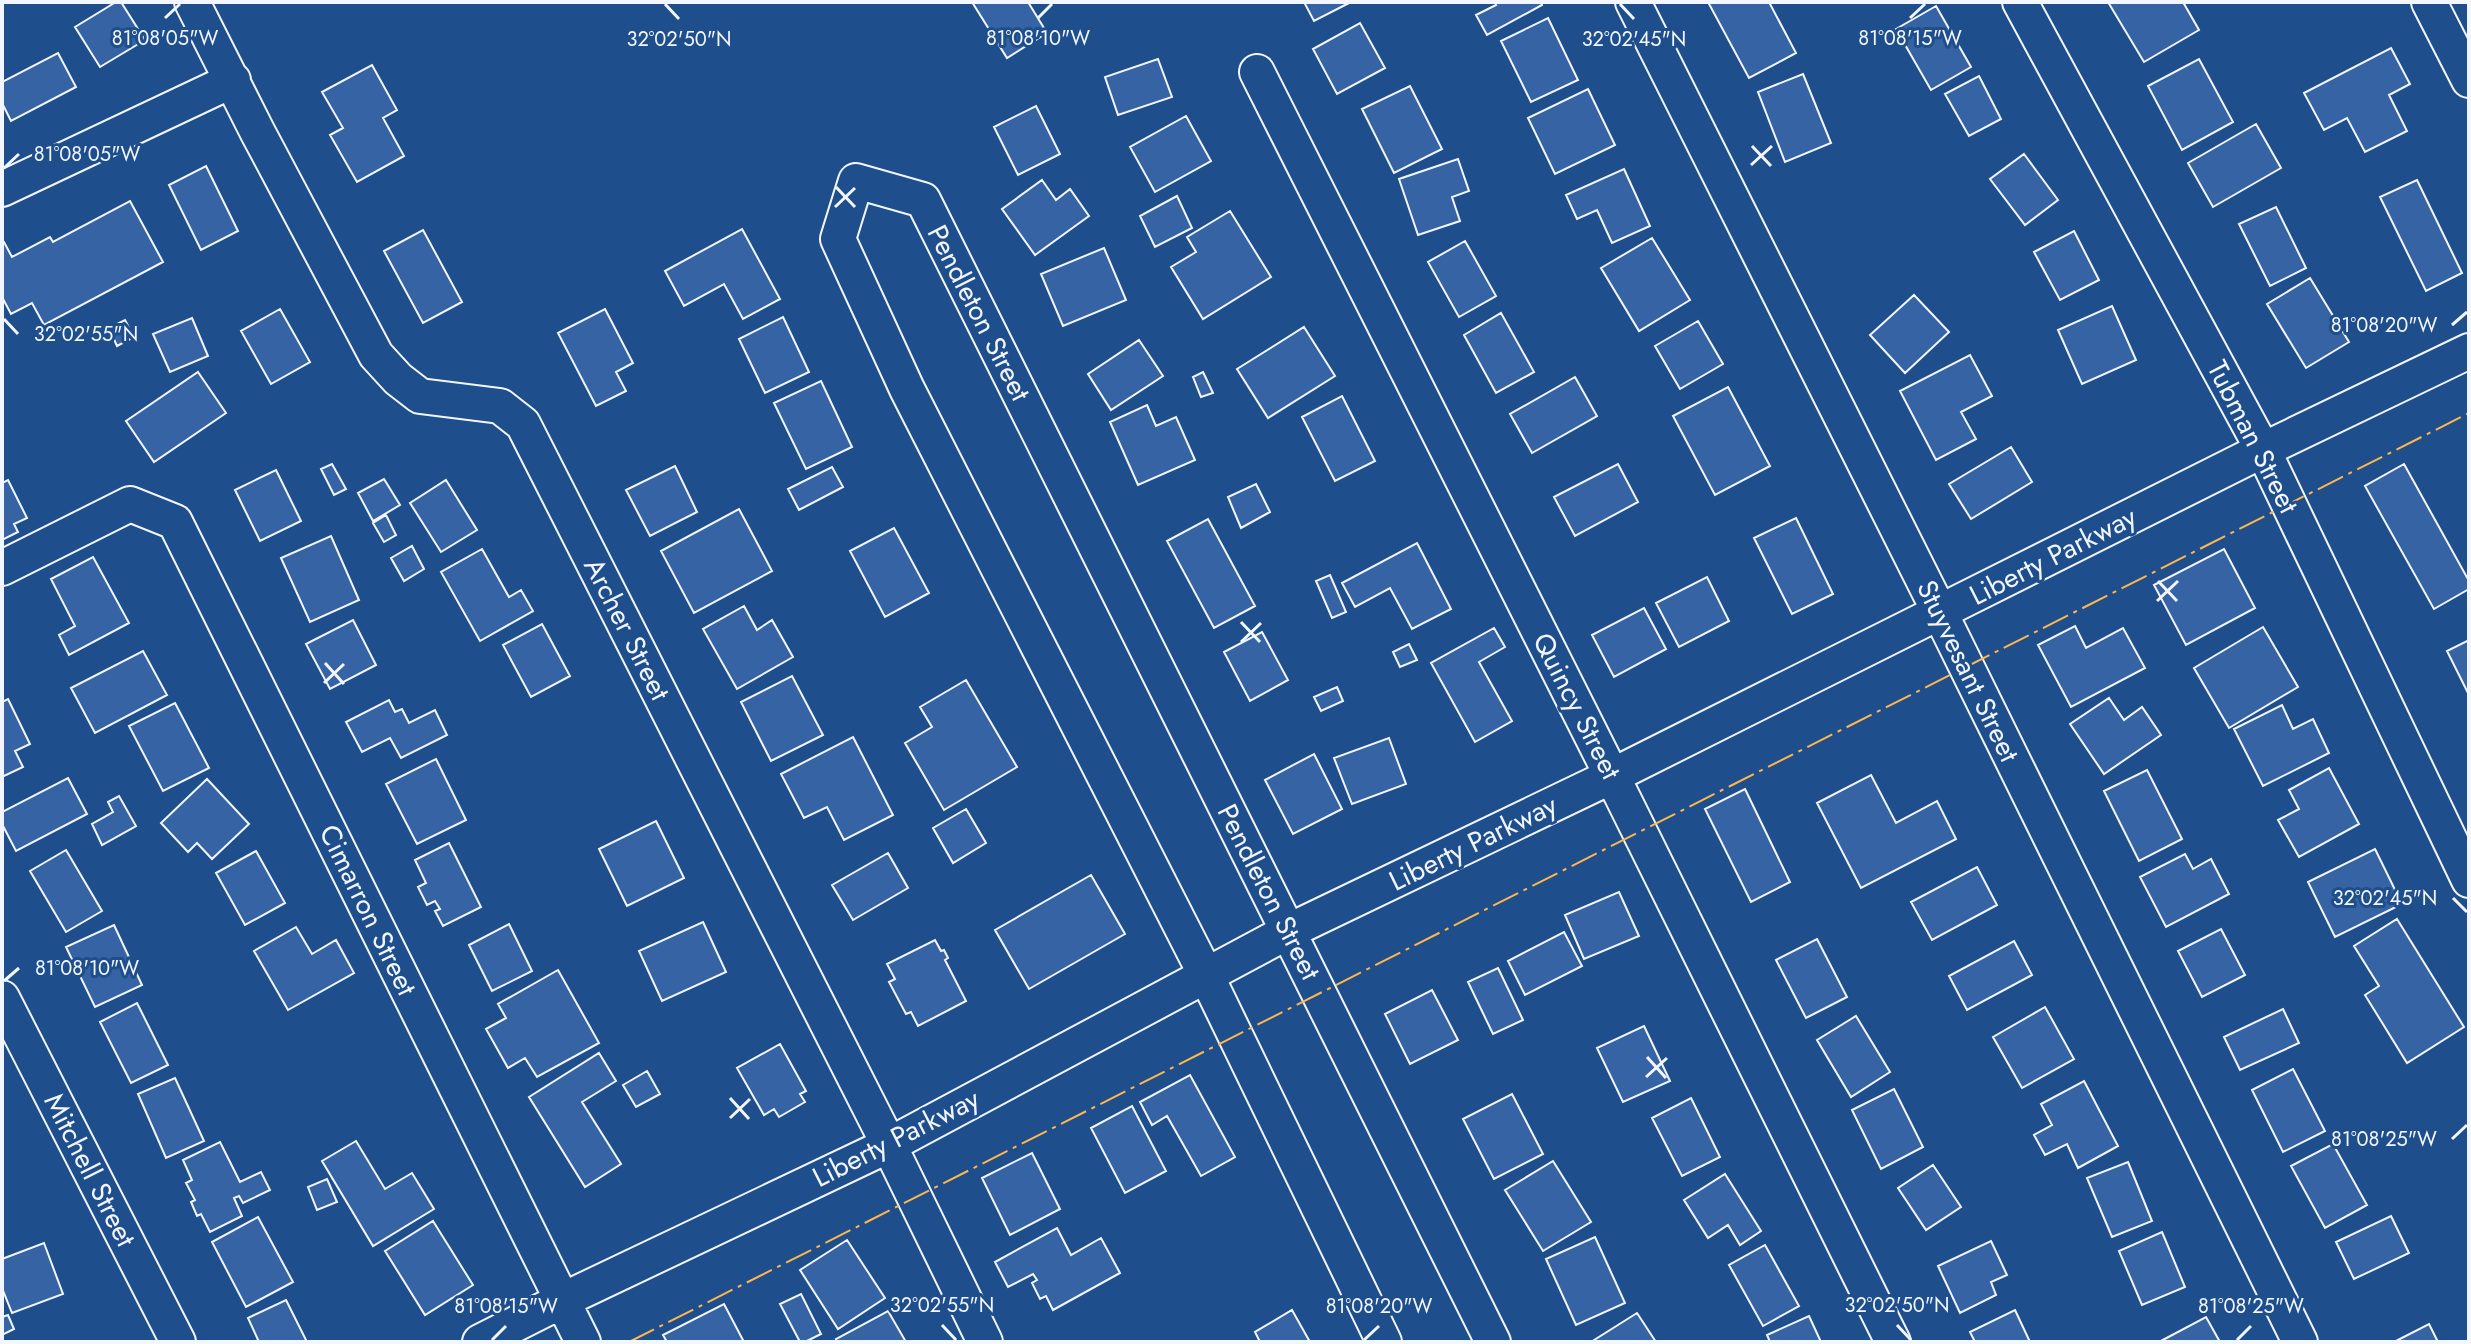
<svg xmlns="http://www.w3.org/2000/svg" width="2471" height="1344" font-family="Jost,sans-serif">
	<rect width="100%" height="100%" fill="#1f4e8c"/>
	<!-- building -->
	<path fill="#3563a3" stroke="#f2f6ff" stroke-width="2" d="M116,2h5l24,38 -45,27 -25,-40z
		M972,2h56l19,31 -40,25z
		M1304,2h47l-37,19z
		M1494,2h47l1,3 -55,30 -11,-20 20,-10z
		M1708,2h61l27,51 -47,25z
		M2108,2h75l16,28 -55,32z
		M1936,6l35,61 -40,23 -35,-61z
		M1548,18l30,62 -47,22 -30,-61z
		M1360,23l25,45 -48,26 -24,-45z
		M2391,48l19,36 -21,11 18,36 -42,21 -18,-34 -23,12 -20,-37z
		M58,53l18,34 -65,34 -9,-18v-21z
		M1158,59l14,38 -54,18 -13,-38z
		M2199,59l34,63 -51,28 -34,-64z
		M372,65l25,45 -14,8 21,38 -47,26 -27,-47 13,-7 -21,-36z
		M1803,74l28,69 -46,19 -27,-70z
		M1979,76l22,43 -32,17 -24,-42z
		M1410,86l32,63 -48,24 -32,-64z
		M1588,89l27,56 -60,29 -27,-56z
		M1036,106l24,48 -42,21 -24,-48z
		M1186,116l25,45 -56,31 -25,-45z
		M2256,124l25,44 -68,39 -25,-44z
		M2024,154l34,46 -33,25 -35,-46z
		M1458,159l11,32 -17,6 8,24 -42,14 -19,-56z
		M206,166l32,65 -37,19 -32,-65z
		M1624,169l26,57 -38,17 -15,-33 -20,9 -11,-24z
		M1042,180l14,20 14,-11 19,27 -54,39 -33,-46z
		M2417,180l45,93 -36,18 -46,-94z
		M1177,196l15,32 -37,19 -15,-31z
		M130,201l33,61 -119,63 -12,-22 -21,11 -9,-17v-54l2,-1 8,15 38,-20 3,5z
		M2276,207l30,61 -36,18 -31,-62z
		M1230,211l41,66 -68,42 -32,-52 25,-15 -9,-15z
		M742,229l38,70 -37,20 -19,-35 -40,22 -19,-35z
		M423,230l39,72 -39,21 -39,-72z
		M2074,231l25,49 -39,20 -26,-48z
		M1652,238l38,62 -51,31 -38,-63z
		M1465,241l31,55 -37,21 -31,-55z
		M1104,248l22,52 -63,26 -22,-52z
		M2310,278l39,64 -43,26 -39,-64z
		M1914,295l35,37 -44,41 -35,-38z
		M2112,306l24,54 -54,24 -24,-54z
		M280,309l30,53 -39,22 -30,-53z
		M605,309l28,54 -17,9 10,19 -30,15 -38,-73z
		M1501,313l33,59 -38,21 -32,-58z
		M783,317l26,55 -44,21 -26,-54z
		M192,318l16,38 -38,16 -17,-38z
		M125,320l9,17 -17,9 -8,-18z
		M1698,321l25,43 -43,25 -25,-43z
		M1304,327l31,49 -67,42 -31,-49z
		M1139,340l24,36 -52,34 -23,-36z
		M1970,355l22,41 -31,16 15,27 -40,21 -36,-69z
		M198,372l28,41 -72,49 -28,-41z
		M1203,372l10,21 -12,4 -8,-20z
		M1575,377l22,39 -65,37 -22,-39z
		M821,381l31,66 -46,22 -32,-66z
		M1728,387l42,79 -55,29 -42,-79z
		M1342,396l33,65 -40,20 -33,-64z
		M1147,405l9,21 20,-9 19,43 -57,25 -28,-63z
		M2011,447l21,35 -61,37 -22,-35z
		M332,464l14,25 -12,6 -13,-26z
		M1618,464l20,38 -63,34 -21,-39z
		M2404,464l65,117v8l-35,20 -69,-123z
		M675,466l22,46 -47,24 -24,-46z
		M832,467l11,20 -44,23 -11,-21z
		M276,470l25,51 -41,20 -25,-51z
		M384,479l16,26 -27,16 -15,-28z
		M8,480l19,38 -13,6 4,8 -16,8v-57z
		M446,480l31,50 -36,22 -31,-49z
		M1256,484l14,28 -29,16 -13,-31z
		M739,509l33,62 -78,42 -33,-62z
		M386,515l10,20 -12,7 -11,-19z
		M1796,518l37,76 -41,20 -38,-76z
		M1208,519l47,87 -41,22 -47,-87z
		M894,528l35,65 -44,24 -35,-66z
		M331,536l28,64 -49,22 -29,-64z
		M1417,543l34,66 -39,20 -22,-41 -35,19 -13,-24z
		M412,546l12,23 -20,12 -13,-23z
		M482,549l27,48 12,-7 12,21 -53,30 -39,-69z
		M2224,549l31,59 -69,37 -32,-60z
		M93,557l36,66 -60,32 -10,-20 16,-9 -24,-47z
		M1330,575l16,37 -14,6 -16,-37z
		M1707,577l22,44 -50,26 -23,-44z
		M744,606l13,24 15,-10 21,37 -56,32 -34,-60z
		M1644,608l22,41 -52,28 -22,-42z
		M353,620l23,45 -46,24 -24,-45z
		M542,624l28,52 -39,21 -28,-52z
		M2075,626l11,22 37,-20 22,40 -74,39 -33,-62z
		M2263,627l35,60 -69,41 -35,-60z
		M1494,628l11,19 -26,15 33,59 -37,21 -44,-79z
		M1262,632l26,48 -38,21 -26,-49z
		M2469,640v55l-22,-44z
		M1409,644l8,16 -17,7 -7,-15z
		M143,651l24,44 -72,38 -24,-45z
		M792,676l31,59 -52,26 -30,-59z
		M966,680l51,87 -73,43 -39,-67 27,-16 -12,-20z
		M1337,687l6,14 -22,10 -7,-14z
		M2109,698l15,22 18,-13 19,28 -57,39 -34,-50z
		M8,699l22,45 -15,7 8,16 -21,10v-75z
		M389,700l6,12 7,-3 7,14 26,-13 12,25 -46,23 -11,-20 -28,14 -16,-30z
		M175,703l34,65 -46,23 -34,-65z
		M2282,705l11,24 20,-10 16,34 -66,33 -29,-57z
		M853,737l40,78 -49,25 -17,-33 -23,11 -23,-44z
		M1389,738l17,46 -54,20 -18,-46z
		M1314,754l28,55 -49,25 -28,-54z
		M436,759l30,61 -49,24 -31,-60z
		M2329,768l30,56 -60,33 -21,-37 21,-11 -10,-19z
		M2147,770l35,69 -43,22 -35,-70z
		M1871,775l25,48 41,-22 19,38 -95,49 -44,-85z
		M68,778l19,36 -71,37 -14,-27v-12z
		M207,779l42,45 -37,35 -15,-16 -9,9 -27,-29z
		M1745,789l45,93 -39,20 -46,-93z
		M119,796l17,30 -34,19 -10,-21 21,-12 -5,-10z
		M966,809l20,34 -33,20 -20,-35z
		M656,821l28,57 -57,28 -28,-57z
		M449,843l32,64 -38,19 -8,-15 5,-2 -5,-8 -8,4 -9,-18 8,-4 -11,-23z
		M2375,849l27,55 -67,33 -27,-55z
		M66,850l36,61 -36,21 -36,-61z
		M256,851l29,52 -40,22 -29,-52z
		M888,853l20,35 -55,32 -21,-35z
		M2185,854l8,15 18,-10 18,35 -63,33 -26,-50z
		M1977,867l20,38 -65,35 -21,-38z
		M1091,875l34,59 -96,55 -34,-59z
		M1619,892l20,44 -55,23 -19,-44z
		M2397,919l67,108 -57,36 -42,-68 14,-9 -25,-40z
		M703,922l23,50 -64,29 -23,-50z
		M509,924l23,47 -40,20 -23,-46z
		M114,925l28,60 -47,22 -29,-60z
		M296,927l16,27 24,-14 18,33 -66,37 -34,-59z
		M2221,929l24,46 -43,22 -24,-46z
		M1564,932l18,34 -57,29 -17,-34z
		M1817,939l30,58 -41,21 -30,-58z
		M935,940l6,11 3,-1 4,8 -3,2 21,41 -48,25 -7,-14 -5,2 -17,-32 6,-3 -8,-15z
		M2014,941l18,34 -65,35 -18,-34z
		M1498,968l25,52 -30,14 -25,-52z
		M558,970l41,73 -62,34 -12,-19 -17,10 -22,-39 20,-11 -8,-14z
		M1432,990l26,50 -48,24 -25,-50z
		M137,1003l31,62 -37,18 -31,-61z
		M2045,1007l29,52 -52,29 -29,-51z
		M2283,1009l16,34 -59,27 -16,-33z
		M1856,1016l34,56 -39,25 -34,-57z
		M1644,1026l26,55 -47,21 -26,-54z
		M780,1044l26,47 -6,3 5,8 -26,15 -5,-8 -10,6 -27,-47z
		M599,1053l17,28 -34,21 39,62 -36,23 -56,-90z
		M2293,1069l32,62 -42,21 -31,-62z
		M647,1071l13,23 -24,13 -13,-22z
		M1190,1075l45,82 -34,19 -34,-60 -15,9 -12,-23z
		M175,1078l29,63 -38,17 -28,-64z
		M2084,1081l34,65 -40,22 -11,-24 -22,11 -11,-20 18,-10 -11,-21z
		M1894,1089l29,58 -42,22 -29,-59z
		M1512,1094l31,60 -49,25 -31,-60z
		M1691,1098l29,59 -38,19 -30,-58z
		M1132,1106l34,65 -41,22 -34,-65z
		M356,1141l29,48 27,-16 22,36 -61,37 -51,-85z
		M220,1142l20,40 21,-10 9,18 -27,13 -4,-7 -5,2 8,18 -32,16 -9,-18 -4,2 -6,-14 4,-2 -9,-17 6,-3 -9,-20z
		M2333,1144l34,61 -42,23 -34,-62z
		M1032,1153l28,56 -50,26 -28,-57z
		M1553,1161l38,61 -48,29 -38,-61z
		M2128,1162l24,59 -40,16 -25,-59z
		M1933,1165l28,42 -35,23 -28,-42z
		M1725,1174l36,57 -21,14 -12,-20 -20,13 -24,-38z
		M327,1179l10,23 -20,8 -9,-23z
		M2391,1216l18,37 -55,26 -18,-37z
		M258,1217l35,65 -47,25 -34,-65z
		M433,1221l40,64 -48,30 -40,-64z
		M1057,1228l14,27 30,-17 19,35 -67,37 -7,-14 -6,3 -8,-16 5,-3 -4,-6 -25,13 -13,-25z
		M2162,1232l23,55 -43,18 -23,-54z
		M1595,1237l30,66 -49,22 -30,-66z
		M847,1240l38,58 -47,31 -38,-59z
		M1991,1241l16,34 -16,7 5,13 -36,18 -22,-47z
		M44,1243l19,51 -51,19 -10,-25v-29z
		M1765,1245l34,61 -36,20 -34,-61z
		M801,1294l20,40 -16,8h-5l-20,-38z
		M286,1300l21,42h-48l-11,-24z
		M724,1304l20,38h-77l-4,-7z
		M1292,1310l18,32h-50l-5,-10z
		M2015,1310l15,32h-55l-5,-10z
		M888,1311l18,31h-68l-2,-3z
		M1637,1313l19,29h-65z
		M8,1315l6,14 -12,6v-18z
		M1809,1316l12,26h-51l-3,-7z
		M2206,1317l14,25h-61z
		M2429,1324l9,18h-44z"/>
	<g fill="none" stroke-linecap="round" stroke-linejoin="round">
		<defs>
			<path id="minor" d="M192,2l65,129 119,224 22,24 22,17 80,10 23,18 366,721 96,197
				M1633,2l307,611 360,729
				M2020,2l243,448 206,430
				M2429,2l40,78
				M1257,72l355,704 281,566
				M2,189l231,-109
				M2,568l128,-64 45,18 408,820
				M2,998l176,344
				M480,1342l83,-42 326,-155 400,-214 323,-155 651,-326 206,-99
				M1384,1342l-178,-367 -299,-586 -69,-150 18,-58 67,19 570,1142"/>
		</defs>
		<!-- minor casing -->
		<use href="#minor" stroke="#f2f6ff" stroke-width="38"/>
		<!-- minor -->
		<use href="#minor" stroke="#1f4e8c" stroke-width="34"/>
		<!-- power -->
		<path stroke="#ffb74d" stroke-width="2" stroke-dasharray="28 6 4 6" stroke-linecap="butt" d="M629,1342l1840,-929"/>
	</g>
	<!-- ticks -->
	<path fill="none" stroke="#f2f6ff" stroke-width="3" d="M665,4l14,15M1620,4l14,15M165,18l15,-14M1038,18l14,-14M1910,18l15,-14M1752,146l19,20M1751,165l21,-19M4,168l15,-14M836,187l19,20M835,207l20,-19M4,319l14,15M2452,325l15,-13M2158,581l19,20M2157,601l21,-20M1241,622l19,20M1241,642l20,-19M325,663l19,21M324,683l20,-19M2453,898l14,14M4,981l15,-13M1647,1057l19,21M1646,1077l21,-19M730,1098l19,21M730,1118l20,-19M2452,1139l15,-14M942,1325l14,15M1897,1325l14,15M492,1340l14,-14M1364,1340l15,-14M2237,1340l14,-14"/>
	<g text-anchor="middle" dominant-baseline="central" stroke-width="6" stroke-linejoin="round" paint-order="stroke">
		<!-- street labels -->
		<g font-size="28" fill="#f2f6ff" stroke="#1f4e8c">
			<text transform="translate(979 313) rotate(63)">Pendleton Street</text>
			<text transform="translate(2253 437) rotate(63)">Tubman Street</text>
			<text transform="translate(2053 556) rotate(-27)">Liberty Parkway</text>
			<text transform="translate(627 629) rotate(63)">Archer Street</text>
			<text transform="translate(1968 671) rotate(64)">Stuyvesant Street</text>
			<text transform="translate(1577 706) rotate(63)">Quincy Street</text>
			<text transform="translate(1473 843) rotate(-26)">Liberty Parkway</text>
			<text transform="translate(1269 892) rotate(63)">Pendleton Street</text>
			<text transform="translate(368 910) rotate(64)">Cimarron Street</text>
			<text transform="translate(896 1138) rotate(-27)">Liberty Parkway</text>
			<text transform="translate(90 1170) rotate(63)">Mitchell Street</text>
		</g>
	</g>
	<g font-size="20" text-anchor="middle" fill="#f2f6ff" stroke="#1f4e8c" stroke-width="6" stroke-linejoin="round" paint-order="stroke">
		<text x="165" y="45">81°08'05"W</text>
		<text x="1038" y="45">81°08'10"W</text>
		<text x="1910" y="45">81°08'15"W</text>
		<text x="679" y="46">32°02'50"N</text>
		<text x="1634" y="46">32°02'45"N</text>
		<text x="87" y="161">81°08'05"W</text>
		<text x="2384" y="332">81°08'20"W</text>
		<text x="86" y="341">32°02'55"N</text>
		<text x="2385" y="905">32°02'45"N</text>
		<text x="87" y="975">81°08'10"W</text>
		<text x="2384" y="1146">81°08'25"W</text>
		<text x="942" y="1312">32°02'55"N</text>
		<text x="1897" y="1312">32°02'50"N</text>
		<text x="506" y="1313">81°08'15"W</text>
		<text x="1379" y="1313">81°08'20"W</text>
		<text x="2251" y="1313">81°08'25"W</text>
	</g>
	<!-- border -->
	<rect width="2471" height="1344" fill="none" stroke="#f2f6ff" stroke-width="8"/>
</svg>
